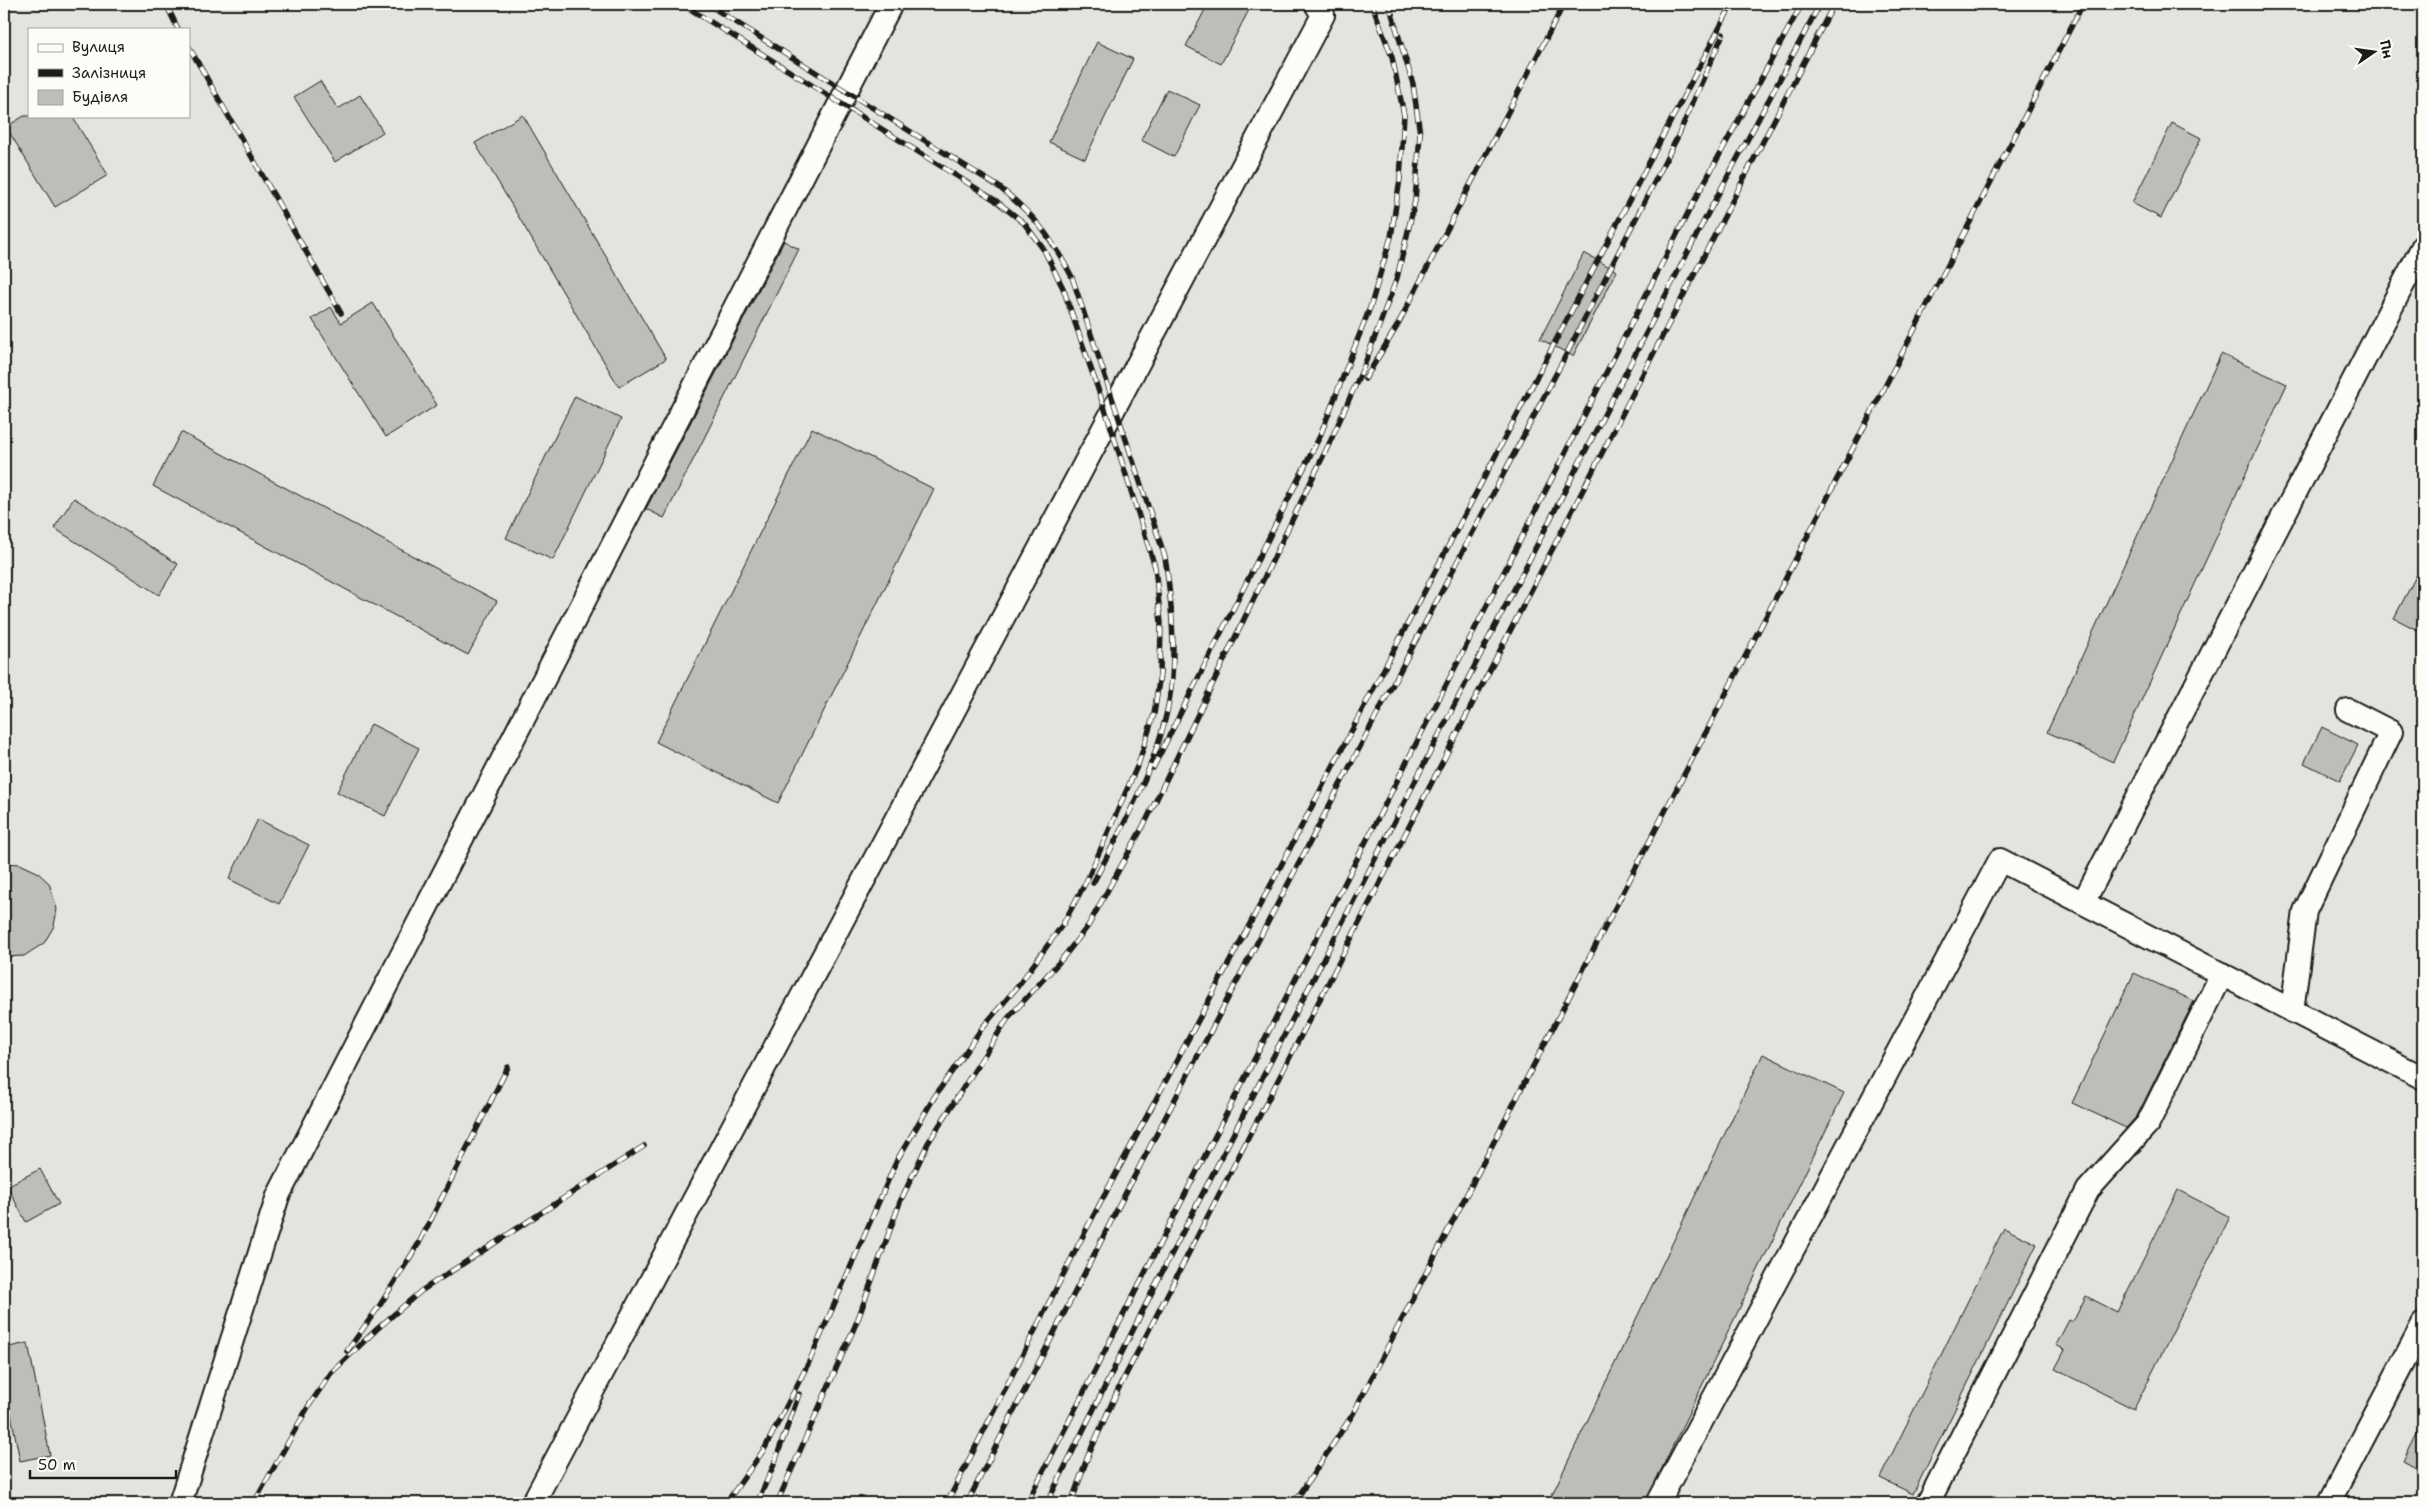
<svg xmlns="http://www.w3.org/2000/svg" width="2427" height="1507" font-family="'Shantell Sans',sans-serif">
	<rect width="100%" height="100%" fill="#f4f3ee"/>
	<filter id="ink" filterUnits="userSpaceOnUse"><feTurbulence type="fractalNoise" baseFrequency=".02" numOctaves="2"/><feDisplacementMap in="SourceGraphic" scale="10" xChannelSelector="R" yChannelSelector="G"/><feConvolveMatrix kernelMatrix="1 2 1 2 8 2 1 2 1" color-interpolation-filters="sRGB"/></filter>
	<g filter="url(#ink)">
		<!-- built -->
		<path fill="#e4e3de" fill-rule="evenodd" d="M4,4h2419v1499h-2419zM29,29h160v87h-160z"/>
		<!-- building -->
		<path fill="#bebdba" stroke="#1c1c1c" d="M1208,4h44l-31,60 -35,-18z
			M1097,42l36,17 -48,100 -36,-17z
			M320,81l18,28 22,-14 23,37 -48,30 -41,-65z
			M1167,89l33,16 -26,52 -33,-17z
			M523,115l143,244 -47,28 -144,-244z
			M24,116h48l36,59 -53,32 -49,-80z
			M2172,123l29,15 -40,80 -29,-15z
			M784,241l15,8 -135,269 -18,-9z
			M1584,253l33,18 -44,85 -33,-17z
			M373,303l64,102 -51,32 -74,-118 19,-12 10,16z
			M2221,354l66,30 -174,378 -66,-30z
			M575,396l46,23 -68,141 -47,-22z
			M812,428l122,61 -156,314 -122,-61z
			M181,432l316,169 -29,54 -315,-169z
			M74,498l104,66 -19,31 -105,-67z
			M2423,563v70l-29,-15z
			M371,724l48,24 -34,68 -48,-24z
			M2322,727l36,18 -18,36 -36,-18z
			M258,819l51,26 -30,59 -50,-25z
			M4,863l16,1 17,8 12,11 8,26 -3,17 -10,17 -20,13 -20,1z
			M2134,973l60,28 -57,115 -11,12 -54,-25z
			M1763,1054l81,39 -199,410h-97z
			M40,1169l19,35 -33,18 -19,-36z
			M2178,1190l52,27 -96,192 -79,-40 10,-19 -9,-5 13,-25 4,2 13,-26 31,16z
			M2004,1228l33,16 -124,250 -33,-16z
			M28,1343l22,112 -30,6 -16,-83v-30z
			M2423,1420v51l-20,-11z"/>
		<g fill="none" stroke-linecap="round" stroke-linejoin="round">
			<defs>
				<path id="minor" d="M2083,903l340,-657
					M2292,1011l13,-100 86,-179 -43,-22
					M180,1503l98,-307 613,-1192
					M533,1503l790,-1488 -7,-11
					M1658,1503l342,-643 423,218
					M1928,1503l160,-313 60,-67 74,-149
					M2329,1503l94,-179"/>
			</defs>
			<!-- minor casing -->
			<use href="#minor" stroke="#1c1c1c" stroke-width="26"/>
			<!-- minor -->
			<use href="#minor" stroke="#fdfcf7" stroke-width="22"/>
			<defs>
				<path id="rail" d="M166,4l12,25
					M682,4l313,196 29,23 20,27 19,38 45,130 47,149 6,56 -1,51 -6,40 -15,48 -52,118 -24,44 -45,62 -36,42 -47,68 -38,64 -87,200 -45,88 -39,55
					M707,4l292,183c37,30 50,47 73,90l93,280c6,40 10,81 7,121 -5,69 -47,145 -79,205
					M189,47l152,266
					M1365,379l31,-51 168,-324
					M1153,768l167,-332 51,-131 20,-68 9,-58 4,-64 -12,-58 -20,-53
					M347,1351l33,-46 39,-62 89,-176
					M1120,1386l714,-1382
					M254,1503l54,-96 23,-34 46,-44 44,-38 223,-145
					M757,1503l16,-36 26,-73
					M777,1503l81,-184 42,-117 28,-59 80,-125 54,-59 26,-33 59,-107 183,-377 34,-76 33,-88 18,-77 5,-67 -7,-50 -24,-80
					M947,1503l141,-277 187,-349 457,-873
					M967,1503l156,-305 444,-845 111,-217 45,-102
					M1027,1503l664,-1296 111,-203
					M1047,1503l109,-219 550,-1067 114,-213
					M1071,1503l17,-47 34,-75
					M1294,1503l59,-89 730,-1410"/>
			</defs>
			<!-- rail casing -->
			<use href="#rail" stroke="#1c1c1c" stroke-width="5.5"/>
			<!-- rail -->
			<use href="#rail" stroke="#fdfcf7" stroke-width="4" stroke-dasharray="11" stroke-linecap="butt"/>
		</g>
	</g>
	<!-- margin -->
	<rect width="2427" height="1507" fill="none" stroke="#fdfcf7" stroke-width="20"/>
	<rect x="10" y="10" width="2407" height="1487" fill="none" stroke="#1c1c1c" stroke-width="2" filter="url(#ink)"/>
	<!-- legend -->
	<rect x="28" y="28" width="162" height="90" fill="#fdfcf7" stroke="#a3a29f"/>
	<rect x="38" y="44" width="25" height="8" fill="#fdfcf7" stroke="#a3a29f"/>
	<text x="72" y="52" font-size="15" fill="#1c1c1c">Вулиця</text>
	<rect x="38" y="69" width="25" height="8" fill="#1c1c1c" stroke="#a3a29f"/>
	<text x="72" y="78" font-size="15" fill="#1c1c1c">Залізниця</text>
	<rect x="38" y="90" width="25" height="15" fill="#bebdba" stroke="#a3a29f"/>
	<text x="72" y="102" font-size="15" fill="#1c1c1c">Будівля</text>
	<!-- north arrow -->
	<g transform="translate(2374 52) rotate(77)" stroke="#fdfcf7" stroke-width="4" paint-order="stroke">
	<path d="M0-4L9 19L0 12L-9 19Z" fill="#1c1c1c"/>
	<text y="-8" font-size="14" font-weight="bold" text-anchor="middle" fill="#1c1c1c">Пн</text>
	</g>
	<!-- scale -->
	<path d="M30 1470v8h146v-8" fill="none" stroke="#1c1c1c" stroke-width="2.5"/>
	<text x="38" y="1470" font-size="15" fill="#1c1c1c" stroke="#fdfcf7" stroke-width="4" paint-order="stroke">50 m</text>
</svg>
